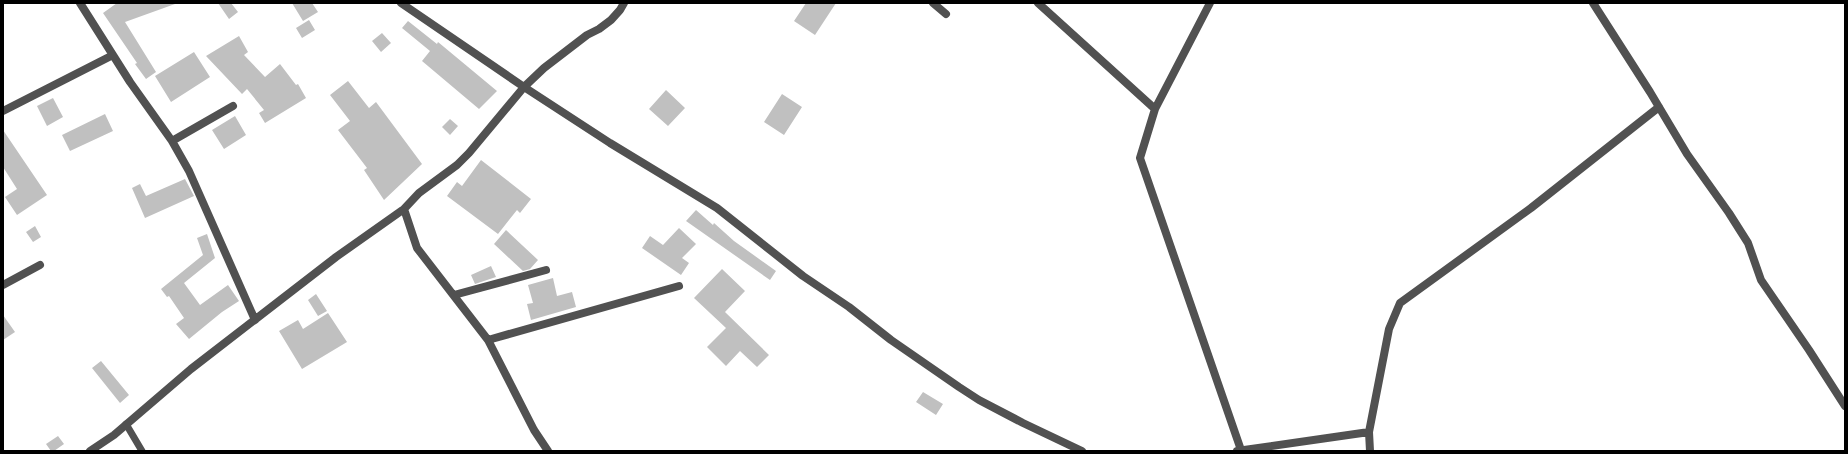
<svg xmlns="http://www.w3.org/2000/svg" width="1848" height="454" font-family="'Roboto Condensed',sans-serif">
	<rect width="100%" height="100%" fill="#fff"/>
	<!-- building -->
	<path fill="#c0c0c0" d="M117,3h58v1l-50,18 31,50 -10,7 -11,-15 2,-1 -34,-50z
		M218,3h13l7,9 -9,7z
		M292,3h20l6,9 -15,9z
		M806,3h30l-21,32 -21,-14z
		M309,20l6,10 -13,8 -6,-10z
		M408,21l29,23 1,-2 59,49 -18,18 -57,-48 8,-10 -28,-23z
		M382,33l9,10 -10,9 -9,-11z
		M239,36l9,16 -4,3 21,22 15,-13 16,21 2,-1 8,14 -41,25 -6,-10 5,-3 -17,-21 -5,5 -36,-38z
		M194,52l16,25 -39,25 -16,-26z
		M348,81l21,27 7,-6 46,62 -38,36 -20,-30 3,-2 -29,-38 12,-9 -20,-26z
		M666,90l19,18 -17,18 -19,-17z
		M782,94l20,13 -18,28 -20,-13z
		M53,98l10,19 -16,9 -10,-20z
		M105,114l8,17 -43,20 -8,-16z
		M235,116l11,19 -22,14 -12,-19z
		M450,119l8,7 -8,9 -8,-8z
		M3,130l44,65 -30,20 -12,-18 12,-8 -14,-22z
		M481,160l50,39 -11,14 -3,-3 -19,24 -51,-38 10,-14 5,4z
		M185,179l9,17 -49,22 -13,-30 8,-4 6,12z
		M696,210l17,15 1,-2 20,18 42,30 -6,9 -84,-59z
		M35,226l6,11 -8,5 -7,-10z
		M679,228l17,16 -14,14 7,5 -8,12 -39,-27 8,-12 13,9z
		M506,230l32,30 -8,9 -7,2 -29,-27z
		M207,234l8,24 -31,25 16,22 28,-20 11,16 -17,11 -33,27 -13,-15 8,-6 -15,-22 -2,1 -6,-8 42,-34 -6,-17z
		M491,266l5,11 -21,7 -4,-9z
		M722,269l23,22 -20,21 44,43 -12,12 -17,-16 -14,15 -19,-19 19,-19 -32,-30z
		M553,278l4,18 15,-4 4,15 -45,13 -4,-16 6,-1 -5,-18z
		M316,294l11,17 -9,5 -10,-16z
		M328,313l19,29 -45,27 -23,-38 19,-11 5,9z
		M3,315l12,17 -12,8z
		M101,361l28,34 -9,8 -28,-35z
		M923,392l20,12 -7,11 -20,-13z
		M58,436l6,8 -10,7h-3l-5,-7z"/>
	<g fill="none" stroke-linecap="round" stroke-linejoin="round">
		<!-- service -->
		<path stroke="#515151" stroke-width="7" d="M126,424l16,27"/>
		<!-- minor -->
		<path stroke="#515151" stroke-width="8" d="M80,3l50,79 42,59 17,30 66,149
			M401,3l123,84 86,56 107,65 86,68 46,31 42,33 68,47 20,13 44,23 59,28
			M933,3l13,11
			M1038,3l117,106
			M1210,3l-55,106 -15,49 101,292
			M1593,3l57,89 37,62 42,59 19,30 13,37 48,70 36,56
			M3,111l110,-56
			M172,141l61,-35
			M404,209l13,39 71,92 46,90 14,21
			M3,285l37,-20
			M454,295l92,-25
			M488,340l191,-54
			M90,451l24,-16 77,-66 145,-112 68,-48 15,-16 38,-28 12,-12 55,-66 20,-19 43,-33 12,-6 12,-9 9,-10 4,-7
			M1237,451l132,-19
			M1370,451l-1,-19 20,-103 11,-26 131,-95 128,-101"/>
	</g>
	<!-- border -->
	<rect width="1848" height="454" fill="none" stroke="#000000" stroke-width="8"/>
</svg>
